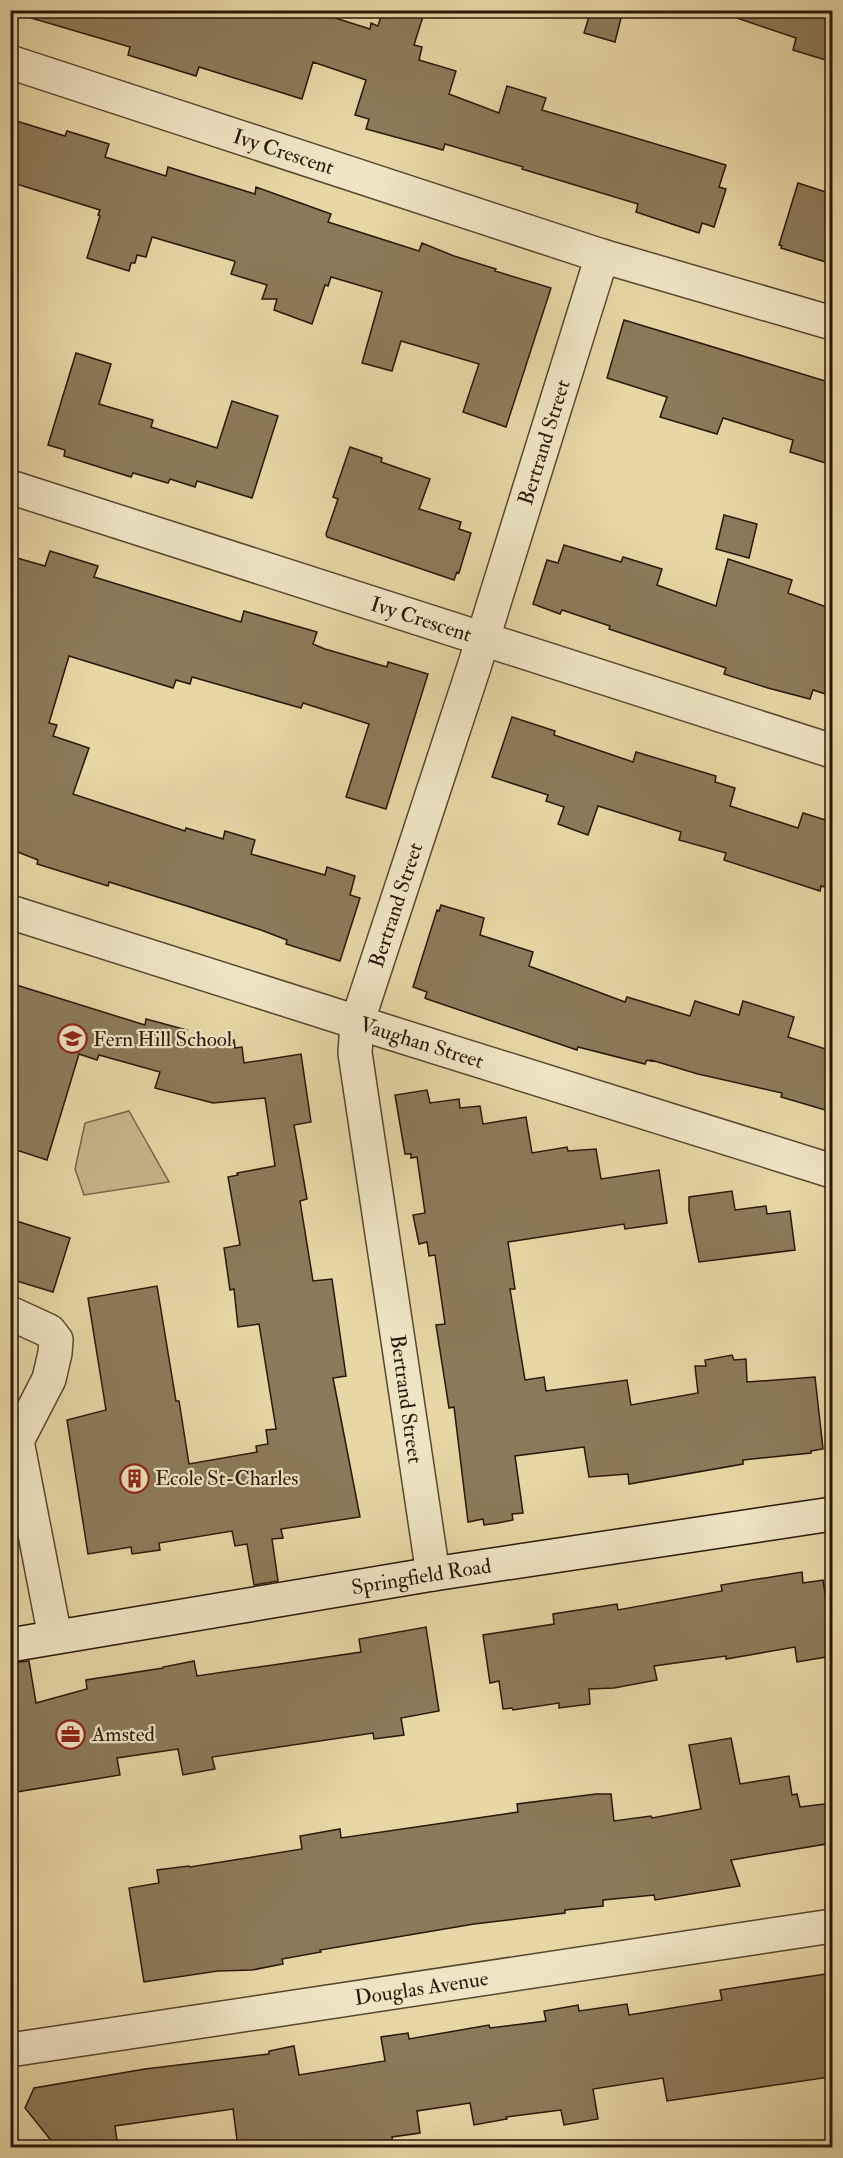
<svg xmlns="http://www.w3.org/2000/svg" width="843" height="2158" font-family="'IM FELL Double Pica',serif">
	<rect width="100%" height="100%" fill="#e6d7a5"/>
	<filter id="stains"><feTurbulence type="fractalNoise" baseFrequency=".00333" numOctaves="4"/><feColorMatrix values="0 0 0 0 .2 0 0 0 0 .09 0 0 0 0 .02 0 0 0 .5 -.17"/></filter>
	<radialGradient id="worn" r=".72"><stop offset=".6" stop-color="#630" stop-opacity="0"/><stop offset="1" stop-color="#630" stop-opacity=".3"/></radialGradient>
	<!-- green -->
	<path fill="#c6b68a" stroke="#77664a" stroke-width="1.5" d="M129,1111l40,71 -85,13 -9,-26 10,-46z"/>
	<!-- building -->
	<path fill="#8b7b5a" stroke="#281709" stroke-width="1.5" d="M32,10h278l60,19 1,-6 7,3 5,-16h42l-11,35 8,2 -3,13 37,11 -7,23 50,19 8,-27 39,12 -4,12 184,55 -7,22 7,2 -12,38 -12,-4 -3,10 -63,-21 2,-8 -116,-35 1,-2 -78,-23 -2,6 -77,-21 3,-10 -14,-4 11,-35 -53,-18 -11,37 -103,-32 -3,9 -68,-21 2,-8 -99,-29z
		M591,10h32l-8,32 -31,-9z
		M729,10h103v52l-39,-12 3,-12 -68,-23z
		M10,119l55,17 2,-5 42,13 -4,13 61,19 2,-9 87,27 1,-7 75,27 -3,8 91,29 3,-8 32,13 42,13 -1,2 56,17 -45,139 -43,-15 16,-48 -78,-23 -9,30 -30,-8 20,-71 -51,-15 -3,9 -3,-1 -13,39 -38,-14 3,-11h-15l5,-14 -36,-11 4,-12 -1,-1 -82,-24 -6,20 -9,-2 -2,8h-4l-2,8 -42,-13 13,-42 -2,-1 2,-5 -90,-28z
		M798,183l34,11v70l-51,-16 1,-2 -3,-1z
		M624,320l208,63v82l-42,-13 3,-12 -70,-22 -6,16 -57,-17 7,-20 -60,-19z
		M76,353l35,11 -12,40 54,16 -2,7 66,21 15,-47 46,15 -26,82 -55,-17 -2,6 -25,-8 -2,4 -35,-10 -2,4 -67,-21 1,-6 -17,-5z
		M350,447l32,11 -1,4 49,17 -11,30 42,13 -2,7 12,4 -12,40 -2,-1 -3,8 -127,-43 -1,-3 12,-35 -5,-2z
		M724,515l33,9 -8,34 -33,-9z
		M564,545l57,17 2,-5 39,12 -5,16 59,21 12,-47 64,21 -4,13 44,16v87l-19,-6 -3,9 -42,-11 -44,-14 2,-6 -117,-39 1,-3 -48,-16 -2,4 -27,-10 14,-44 11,3z
		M50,551l48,15 -4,11 147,45 3,-11 73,21 -4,12 12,5 62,18 1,-5 40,12 -42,135 -40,-12 23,-73 -66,-21 -2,5 -109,-31 -2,7 -14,-4 -3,8 -104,-32 -20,67 8,2 -4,11 36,12 -16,46 112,37 1,-3 37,11 2,-8 30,9 -4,14 74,21 2,-8 28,9 -5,19 10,3 -20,63 -54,-17 1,-4 -26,-10 -71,-23 -81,-25 -1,4 -71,-22 1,-4 -28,-11v-293l35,10z
		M512,717l43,14 -1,4 79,27 3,-10 80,24 -1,6 20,6 -5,18 68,22 5,-15 29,9v67l-11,-3 -1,5 -96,-31 2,-7 -47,-13 2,-8 -83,-26 -10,29 -30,-11 6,-17 -18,-6 2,-6 -56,-18z
		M441,905l43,13 -4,17 53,17 -4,14 96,36 2,-5 63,19 5,-15 44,14 4,-14 51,16 -6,20 44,14v61l-51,-15 1,-4 -84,-19 -47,-14v1l-4,-1 -2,4 -67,-17 -1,3 -150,-51 -2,-1 2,-6 -14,-5 24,-77 2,1z
		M10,983l135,42 1,-6 41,11 -4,14 51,-4 1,8 7,-1 2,16 57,-9 10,68 -17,3 13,74 -7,2 13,80 19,-2 14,97 -13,2 27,139 -79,12 2,9 -11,1 6,42 -24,4 -7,-41 -12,2 -3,-15 -73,12 1,7 -28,4 -1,-7 -43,7 -21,-134 39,-10 -18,-112 69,-12 19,115h3l10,63 68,-12 -1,-6 12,-2 -2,-14 10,-1 -17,-105 -21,3 -4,-38 -4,1 -6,-42 16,-3 -12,-68 10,-2 -1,-2 38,-7 -10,-68 -52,5 -58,-15 5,-16 -61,-17 -2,5 -18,-6 -32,106 -37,-12z
		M427,1090l3,13 29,-4 1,9 20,-2 3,18 43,-7 6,36 35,-6 1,4 28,-2 5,30 58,-9 8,53 -42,6 -1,-5 -116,18 7,47h-5l15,91 19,-3 2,14 81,-11 4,25 67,-12 -3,-27h11l-1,-6 27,-5 2,5 12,-1 1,23 68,-5 8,72 -12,2v2l-68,7v4l-114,20 -1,-10 -39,3 -5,-30 -69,9 8,57 -11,1 1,6 -15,3 -14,2 -1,-6 -15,3 -14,-115 -5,1 -13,-83 9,-1 -10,-69 -6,1 -2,-14 -8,2 -6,-29 12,-2 -8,-56 -6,1v-4h-6l-10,-59z
		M732,1191l3,19 31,-4 1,8 23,-3 5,39 -96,12 -10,-51v-14z
		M10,1219l60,19 -17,54 -43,-13z
		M802,1572l1,11 20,-3 9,60v16l-35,6 -2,-15 -69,12v-3l-72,10 3,14 -43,8 -25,1 1,15 -31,4v-5l-46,7 -1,-2 -9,1 -4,-28 -9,2 -7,-48 71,-11 -1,-10 64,-10 1,6 104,-19 -1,-6z
		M426,1627l13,84 -38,7 3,17 -30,4 -1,-6 -161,24 3,12 -32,6 -5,-26 -61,9 3,17 -110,18v-130l19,-2 7,42 51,-14 -1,-9 77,-12v-1l31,-6 3,15 164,-24 -2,-13z
		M731,1738l9,46 49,-8 3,19 5,-1 3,13 32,-4v40l-101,17 9,26 -85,14 -1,-5 -51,5v6l-38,4v3l-91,11 -154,26 1,2 -39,7 1,5 -31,6 -34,1 -74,11 -15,-94 30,-5 -2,-13 32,-4 1,1 112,-18 -2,-13 40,-7 1,9 177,-26 -1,-8 79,-10h15l3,27 37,-5 1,2 49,-9 -12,-64z
		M832,1973v95l-4,1 2,8 -163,24 -4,-23 -70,11 5,30 -34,6 -3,-15 -55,7 1,2 -33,6 -4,-22 -53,8 3,22 -28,4 1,11h-155l-5,-39 -118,17 3,22h-61l-32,-40 9,-20 111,-19 124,-15v-3l25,-5 5,29 86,-14 -4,-24 27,-4 1,6 80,-14 1,3 56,-7 -2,-10 34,-6 1,6 48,-7 2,11 93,-15 -2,-10z"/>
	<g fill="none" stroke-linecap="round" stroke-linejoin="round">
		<defs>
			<g id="street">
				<path id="s1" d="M10,62l592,194 230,67"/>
				<path id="s2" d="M10,487l822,264"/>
				<path id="s3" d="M10,912l381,121 441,138"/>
				<path d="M10,1313l39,18 7,9 -1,13 -6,26 -32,62 38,196"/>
				<path id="s4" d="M433,1574l-78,-521 2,-30 117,-356 128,-411"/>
				<path id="s5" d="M10,2050l822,-124"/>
			</g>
			<g id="secondary">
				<path id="s6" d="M10,1645l423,-71 399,-60"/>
			</g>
		</defs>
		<!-- street casing -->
		<use href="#street" stroke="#584730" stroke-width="36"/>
		<!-- secondary casing -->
		<use href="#secondary" stroke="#281709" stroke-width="36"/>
		<!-- street -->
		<use href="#street" stroke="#efe5c4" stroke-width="33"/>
		<!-- secondary -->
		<use href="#secondary" stroke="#efe5c4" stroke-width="33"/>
	</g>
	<!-- icons -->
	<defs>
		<symbol id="school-ring" viewBox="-11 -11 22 22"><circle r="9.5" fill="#efe5c4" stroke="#8f2418" stroke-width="1.5"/><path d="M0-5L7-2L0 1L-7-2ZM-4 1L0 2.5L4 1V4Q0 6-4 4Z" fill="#8f2418"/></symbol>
		<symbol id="building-ring" viewBox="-11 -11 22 22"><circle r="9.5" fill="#efe5c4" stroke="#8f2418" stroke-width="1.5"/><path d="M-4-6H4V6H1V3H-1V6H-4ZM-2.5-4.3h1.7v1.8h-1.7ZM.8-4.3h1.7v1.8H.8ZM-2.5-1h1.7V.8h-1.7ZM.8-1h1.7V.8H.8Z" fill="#8f2418"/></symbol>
		<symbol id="office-ring" viewBox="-11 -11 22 22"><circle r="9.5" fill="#efe5c4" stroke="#8f2418" stroke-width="1.5"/><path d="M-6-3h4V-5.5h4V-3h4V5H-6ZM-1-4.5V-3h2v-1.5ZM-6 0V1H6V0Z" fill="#8f2418"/></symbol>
	</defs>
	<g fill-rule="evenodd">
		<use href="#school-ring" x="56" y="1022" width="33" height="33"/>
		<use href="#building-ring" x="118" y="1462" width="33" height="33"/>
		<use href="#office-ring" x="54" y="1718" width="33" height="33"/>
	</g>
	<g text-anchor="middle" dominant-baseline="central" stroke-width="4.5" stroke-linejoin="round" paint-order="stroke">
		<!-- street labels -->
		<g font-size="21" fill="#281709" stroke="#efe5c4">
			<text stroke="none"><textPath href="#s1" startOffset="288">Ivy Crescent</textPath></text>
			<text stroke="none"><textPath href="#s4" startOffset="1167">Bertrand Street</textPath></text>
			<text stroke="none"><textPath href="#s2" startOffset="432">Ivy Crescent</textPath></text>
			<text stroke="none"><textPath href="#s4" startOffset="681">Bertrand Street</textPath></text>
			<text stroke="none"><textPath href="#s3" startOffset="432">Vaughan Street</textPath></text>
			<text transform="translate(406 1399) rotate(82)">Bertrand Street</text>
			<text stroke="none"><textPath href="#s6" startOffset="417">Springfield Road</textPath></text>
			<text stroke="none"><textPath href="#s5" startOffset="416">Douglas Avenue</textPath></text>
		</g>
		<!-- poi labels -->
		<g font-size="21" fill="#281709" stroke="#efe5c4" text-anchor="start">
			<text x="93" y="1039">Fern Hill School</text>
			<text x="155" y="1478">Ecole St-Charles</text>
			<text x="92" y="1734">Amsted</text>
		</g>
	</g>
	<!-- margin -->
	<rect width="843" height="2158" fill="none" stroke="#e6d7a5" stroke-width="36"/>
	<rect x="12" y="12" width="819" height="2134" fill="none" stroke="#281709" stroke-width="3"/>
	<rect x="18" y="18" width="807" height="2122" fill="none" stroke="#281709" stroke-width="1.5"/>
	<rect width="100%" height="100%" filter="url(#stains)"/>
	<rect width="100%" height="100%" fill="url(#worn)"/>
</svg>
